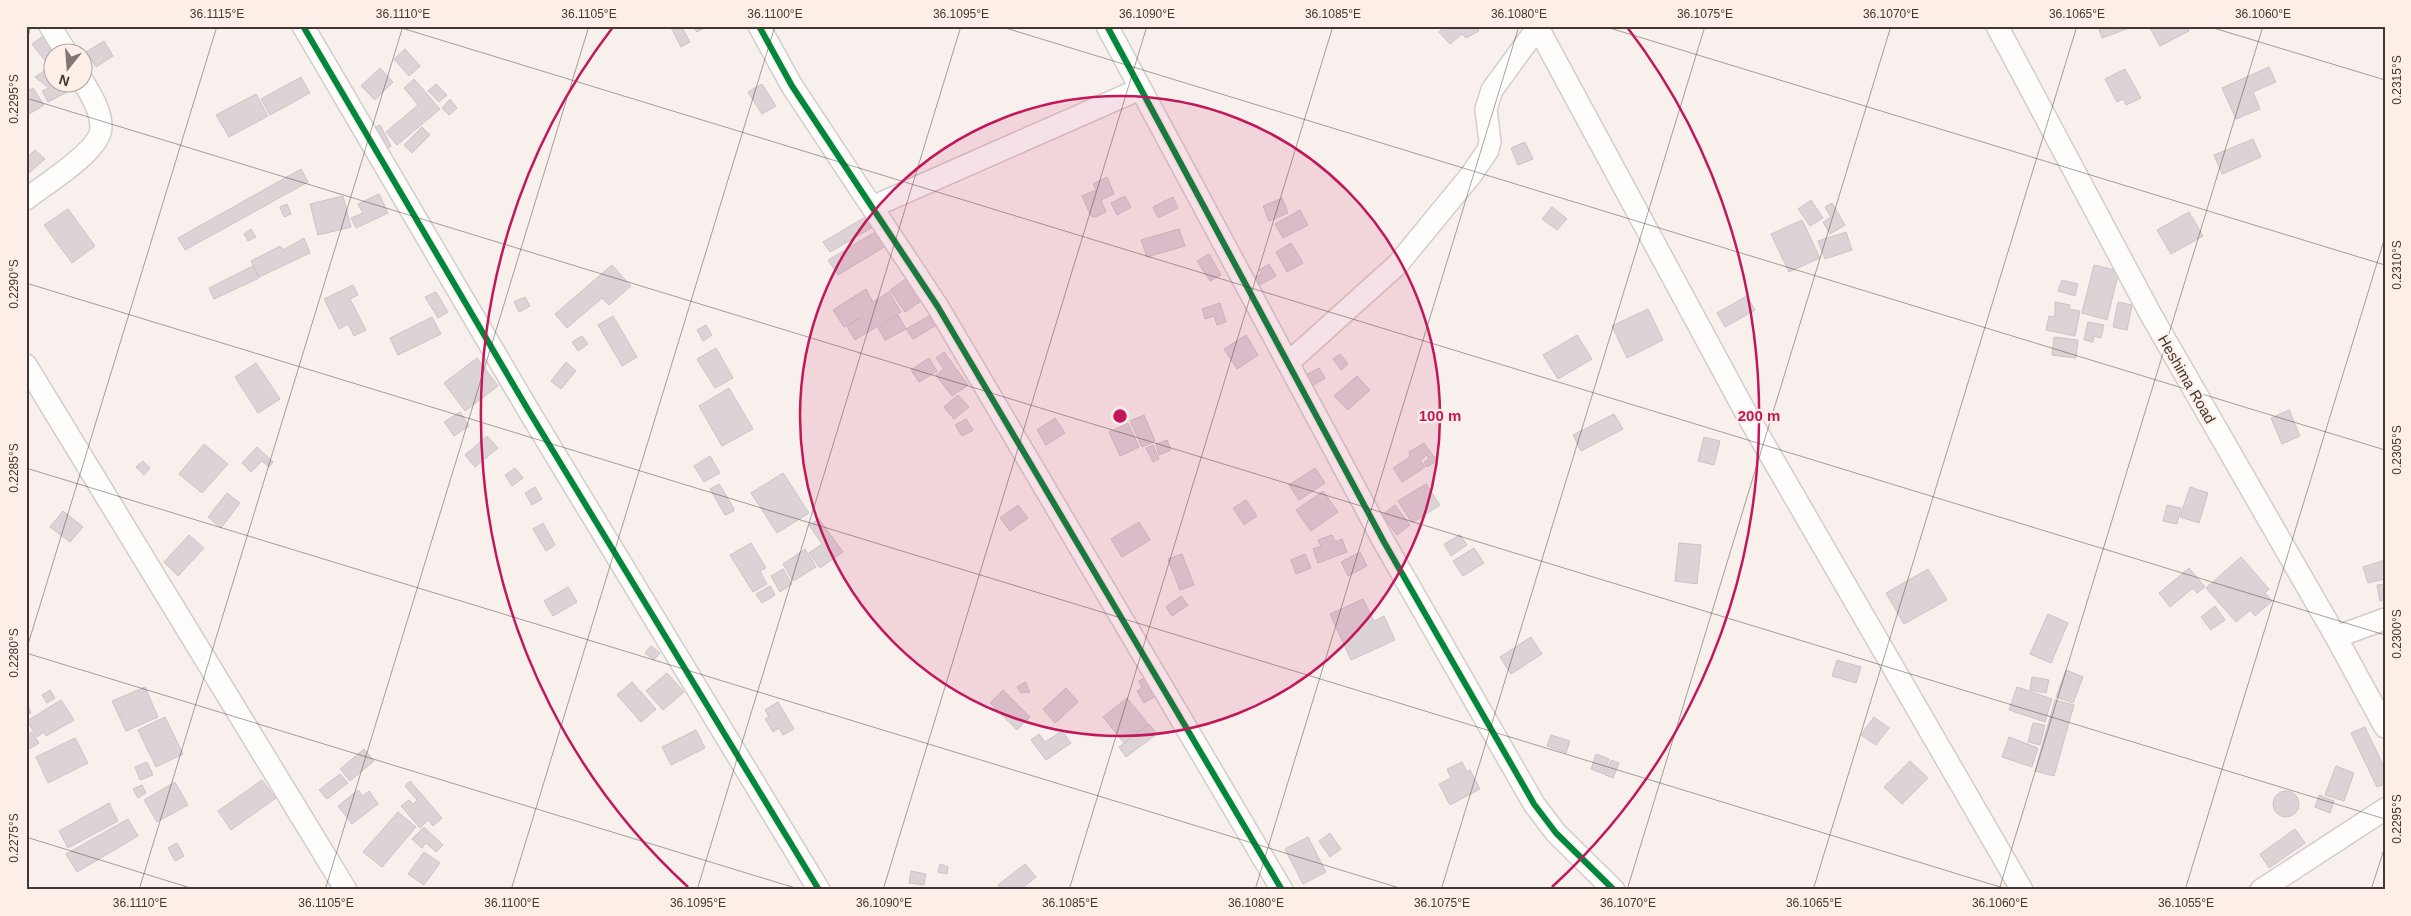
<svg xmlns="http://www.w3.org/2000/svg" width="2411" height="916" font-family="Arial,sans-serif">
	<rect width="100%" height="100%" fill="#f8f0ec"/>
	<!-- building -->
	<path fill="#dcd3d6" stroke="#cbc4c6" d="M670,26h11l9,16 -9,5z
		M693,26h13v1l-9,5z
		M1446,26h29l4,5 -13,7 -4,-4 -12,10 -11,-12z
		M2098,26h34v1l-30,11z
		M2149,26h38l2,5 -29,15z
		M43,36l12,16h-3v4l-6,6 -14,-18z
		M104,41l9,15 -17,11 -10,-15z
		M405,49l15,17 -11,10 -15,-17z
		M52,66v16h20l3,6 -27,14 -6,-11 7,-3 -14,-11z
		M2269,67l7,15 -23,10 7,17 -24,10 -14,-31z
		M380,68l13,14 -18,18 -14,-14z
		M2125,69l16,29 -15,7 -3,-6 -6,3 -12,-23z
		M301,77l9,16 -40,22 -9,-16z
		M414,79l26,30 -43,36 -11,-13 32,-27 -14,-17z
		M436,84l11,11 -8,7 -11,-11z
		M762,84l14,22 -14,8 -14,-22z
		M33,88l11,17 -18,11v-24z
		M256,94l12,22 -39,21 -13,-22z
		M450,99l7,9 -8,7 -7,-7z
		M380,125l11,21 -11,5 -11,-21z
		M422,127l8,8 -18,18 -8,-8z
		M2253,139l8,18 -39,17 -8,-19z
		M1525,142l8,17 -15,6 -7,-17z
		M35,150l10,9 -17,15 -2,-2v-14z
		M301,169l7,13 -123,68 -7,-12z
		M1107,177l7,17 -13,6 5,12 -11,5 -4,-1 -9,-20 14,-6 -3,-6z
		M379,194l9,19 -32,15 -5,-10 12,-5 -5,-9z
		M343,196l8,31 -33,8 -8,-31z
		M1125,196l6,11 -14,8 -6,-12z
		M1173,197l5,11 -20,10 -5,-11z
		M1282,198l6,15 -19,8 -6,-15z
		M1811,200l12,18 -13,8 -12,-17z
		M1832,203l13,22 -15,9 -7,-12 8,-5 -6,-10z
		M287,204l4,10 -7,3 -4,-10z
		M1552,207l15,12 -10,11 -15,-11z
		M68,209l27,37 -23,17 -28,-38z
		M1300,210l8,15 -25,13 -8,-14z
		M2189,212l14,24 -32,18 -14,-24z
		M867,216l6,11 -43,25 -7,-10z
		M1802,220l18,38 -31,14 -18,-38z
		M251,229l5,8 -8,4 -4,-7z
		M1179,229l6,17 -38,11 -6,-17z
		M877,231l9,15 -48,29 -10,-15z
		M1846,232l6,18 -27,9 -7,-18z
		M304,238l6,15 -51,24 -8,-16 29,-15 3,4z
		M1291,243l12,20 -16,9 -11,-20z
		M1209,254l12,21 -11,6 -13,-20z
		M1269,264l7,12 -20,11 -4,-8 9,-5 -2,-4z
		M612,265l19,21 -22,19 -7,-7 -35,30 -12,-14z
		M2094,265l25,6 -12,49 -25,-7z
		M253,266l6,12 -45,21 -5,-11z
		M906,279l15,22 -16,11 -15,-22z
		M2062,280l16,4 -3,12 -17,-5z
		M353,285l5,10 -8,4 16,31 -12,6 -6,-12 -9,5 -15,-30z
		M866,289l7,13 16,-10 12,20 -46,28 -8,-13 13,-9 -16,9 -11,-17z
		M436,292l12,20 -10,6 -13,-21z
		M1747,296l8,14 -30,17 -8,-14z
		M525,297l5,9 -11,6 -5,-10z
		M2055,302l15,3 -1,4 11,2 -5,25 -29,-6 3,-14 6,1z
		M2118,302l14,3 -5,25 -14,-3z
		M1220,303l6,19 -9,3 -3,-9 -9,3 -3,-10z
		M1648,309l15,31 -36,18 -15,-32z
		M898,315l8,14 -21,11 -7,-12z
		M613,316l24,41 -15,9 -24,-41z
		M929,316l6,10 -22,13 -7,-10z
		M432,317l9,17 -43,21 -8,-17z
		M2088,322l16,3 -3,13 -7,-2 -1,6 -9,-2z
		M706,325l6,10 -9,6 -6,-11z
		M1246,335l12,20 -21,14 -13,-20z
		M1577,335l15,24 -34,20 -15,-24z
		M582,336l6,8 -10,7 -6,-9z
		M2054,337l24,3 -2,18 -24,-3z
		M716,348l17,30 -18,10 -18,-29z
		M944,352l24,33 -16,11 -16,-21 8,-6 -8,-11z
		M1340,354l8,10 -7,6 -8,-11z
		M477,358l21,28 -33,25 -21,-28z
		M929,358l8,13 -18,11 -8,-12z
		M566,362l10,9 -15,18 -10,-8z
		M256,363l24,36 -22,14 -23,-36z
		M1319,368l6,10 -13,8 -6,-11z
		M1357,376l13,14 -22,20 -14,-14z
		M729,388l24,41 -31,17 -23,-40z
		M958,395l11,12 -15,12 -10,-12z
		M2289,410l11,26 -18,8 -11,-26z
		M460,412l9,14 -15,10 -10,-14z
		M1614,414l9,15 -42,22 -8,-16z
		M1144,415l11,26 -13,6 -12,-26z
		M1055,418l10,15 -19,12 -9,-15z
		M966,419l7,11 -11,6 -7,-11z
		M1128,423l11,24 -19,9 -11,-24z
		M487,436l11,12 -23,19 -10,-12z
		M1704,437l16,4 -6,24 -16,-4z
		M1167,440l4,10 -12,5 -3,-11z
		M1424,443l13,18 -10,6 -3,-5 5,-3 -2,-4 -7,5 5,7 -23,15 -9,-14 17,-11 -1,-5z
		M204,444l24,20 -26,29 -23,-19z
		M1153,445l6,14 -6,3 -7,-14z
		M257,447l16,15 -4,5 -7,-6 -11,11 -9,-9z
		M710,456l10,17 -16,9 -10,-16z
		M143,461l7,7 -6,7 -8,-8z
		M515,468l8,10 -11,8 -7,-11z
		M1315,468l10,15 -26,17 -10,-15z
		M783,473l26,40 -32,20 -26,-40z
		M719,484l14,23 1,4 -9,4 -15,-26z
		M1426,484l14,21 -28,18 -14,-22z
		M535,487l7,12 -10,6 -7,-12z
		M2190,487l18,6 -9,30 -19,-6z
		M1323,491l15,21 -27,19 -15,-21z
		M227,493l13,10 -19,25 -13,-11z
		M1246,500l11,16 -13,9 -11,-17z
		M1018,505l10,13 -18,13 -10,-13z
		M1395,505l15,20 -13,10 -15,-20z
		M2167,505l14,3 -4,16 -14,-3z
		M63,511l20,16 -13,15 -20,-15z
		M819,519l24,33 -23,16 -11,-15 13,-9 -13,-19z
		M1139,522l11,18 -28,17 -11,-18z
		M543,523l12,22 -9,6 -13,-22z
		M189,535l15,13 -26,28 -14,-14z
		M1332,535l3,7 7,-3 5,13 -29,11 -5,-14 8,-3 -3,-6z
		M1460,535l7,10 -16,11 -7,-12z
		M751,543l15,25 -6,3 7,13 -14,8 -23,-37z
		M1679,543l22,2 -4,39 -22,-3z
		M1474,548l10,15 -21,13 -10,-15z
		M805,549l11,18 -23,14 -10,-17z
		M1360,552l7,14 -19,10 -7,-14z
		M1182,554l12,31 -14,5 -12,-31z
		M1305,554l6,14 -15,6 -5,-14z
		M2241,557l28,32 -4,4 7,8 -17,15 -5,-6 -14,12 -30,-34z
		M2385,560v19l-17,4 -5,-16z
		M2189,568l16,19 -8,6 -4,-5 -23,19 -11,-14z
		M783,569l9,15 -12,8 -9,-16z
		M1928,569l19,31 -43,24 -18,-31z
		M2385,584v15l-5,2 -3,-16z
		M770,586l5,9 -13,8 -6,-9z
		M568,587l9,15 -24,14 -9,-15z
		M1181,596l7,9 -16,11 -6,-9z
		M1363,599l11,22 10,-5 11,24 -44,20 -21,-46z
		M2215,606l10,14 -14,10 -10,-13z
		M2048,614l20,9 -17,40 -21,-9z
		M1531,637l11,17 -31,20 -11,-17z
		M651,646l9,7 -6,7 -9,-7z
		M1837,660l24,7 -5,16 -24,-7z
		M2066,670l17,7 -10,26 -17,-6z
		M667,673l17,19 -21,18 -17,-19z
		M1148,676l10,19 -14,8 -7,-12 5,-3 -3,-7z
		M2032,677l17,3 -3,13 -16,-3z
		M632,682l24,27 -15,13 -24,-27z
		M1025,682l5,10 -9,1 -4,-6z
		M145,687l13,30 -32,14 -14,-30z
		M2017,687l35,12 -7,23 -36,-12z
		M1066,688l12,14 -23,21 -12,-14z
		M50,690l5,8 -8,5 -5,-8z
		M1003,690l27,27 -13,13 -27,-27z
		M1127,698l21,26 -24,19 -21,-26z
		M26,700l5,13 -5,2z
		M61,700l13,20 -28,16 -2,-4 -7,5 -10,-16z
		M2055,700l19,5 -20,71 -19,-5z
		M778,702l16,27 -11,6 -4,-7 -6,4 -8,-13 4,-2 -4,-7z
		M165,717l18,37 -27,13 -18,-37z
		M1874,717l15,11 -13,17 -15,-10z
		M2033,723l12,2 -5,20 -12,-3z
		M1149,724l8,10 -31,23 -7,-10z
		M2365,727l20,42v15l-8,3 -26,-54z
		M696,730l9,18 -34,17 -9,-18z
		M1062,731l9,12 -25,17 -15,-20 8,-6 6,8z
		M32,732l7,11 -13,8v-16z
		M1551,735l19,6 -4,12 -19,-7z
		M2009,737l29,11 -6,19 -30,-10z
		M75,738l13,25 -40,20 -12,-26z
		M364,749l10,12 -24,20 -10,-12z
		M1596,754l13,5 -5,15 -13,-5z
		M1611,760l8,3 -6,15 -8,-3z
		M1910,761l18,17 -26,26 -18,-17z
		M147,762l6,13 -13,5 -5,-13z
		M1462,762l5,10 3,-2 10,19 -30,16 -11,-21 12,-6 -4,-9z
		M2336,766l18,7 -10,28 -19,-6z
		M340,774l8,9 -21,16 -8,-9z
		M262,780l14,18 -45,32 -13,-19z
		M410,781l32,37 -9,8 -5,-6 -8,8 -19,-22 8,-6 4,4 4,-4 -12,-14z
		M175,782l13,23 -31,17 -13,-22z
		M142,785l4,8 -8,5 -5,-9z
		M358,790l5,6 6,-5 9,13 -26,20 -14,-18z
		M2273 804a13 13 0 1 1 26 0a13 13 0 1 1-26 0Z
		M2319,795l15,6 -4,12 -15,-6z
		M109,803l9,18 -50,27 -9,-17z
		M398,812l18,15 -34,40 -19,-15z
		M128,819l10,17 -61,36 -11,-18z
		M424,827l19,18 -7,7 -10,-9 -4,5 -10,-9z
		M2295,829l10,14 -36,25 -9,-14z
		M1330,833l11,16 -11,8 -11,-16z
		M1308,837l18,35 -23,12 -18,-35z
		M177,843l7,13 -9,5 -7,-13z
		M424,852l16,11 -16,22 -16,-11z
		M940,864l8,3 -1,7 -9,-2z
		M1025,864l11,13 -16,13h-19l-3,-5z
		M911,871l15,3 -2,11 -15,-2z"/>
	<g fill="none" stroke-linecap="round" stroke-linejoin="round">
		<defs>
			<path id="minor" d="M50,26l16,26
				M303,26l224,382 292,482
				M759,26l33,60 146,221 344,583
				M1107,26l277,516 150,262 22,29 58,57
				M1537,26l209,387 276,477
				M1997,26l154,289 185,322 49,90
				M26,199c18,-14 76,-49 75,-72 0,-17 -10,-32 -19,-47
				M872,207l268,-118
				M1288,363l110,-99 73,-89 17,-25 2,-8 -4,-33 6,-19 46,-63
				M26,365l320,525
				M2336,637l49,-18
				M2261,890l124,-81"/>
		</defs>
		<!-- minor casing -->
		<use href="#minor" stroke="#d5cdc9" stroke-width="24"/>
		<!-- minor -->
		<use href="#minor" stroke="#fefdfc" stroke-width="21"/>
		<defs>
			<path id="cycleway" d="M303,26l224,382 292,482
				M759,26l33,60 146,221 344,583
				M1107,26l277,516 150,262 22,29 58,57"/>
		</defs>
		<!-- cycleway casing -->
		<use href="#cycleway" stroke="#fdeee7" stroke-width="9"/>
		<!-- cycleway -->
		<use href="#cycleway" stroke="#00873e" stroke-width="6"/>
	</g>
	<!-- ticks -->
	<path fill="none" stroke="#413733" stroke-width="1" stroke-opacity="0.45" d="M395,26l1990,609M999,26l1386,424M1603,26l782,239M2207,26l178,54M26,43l5,-17M26,98l2359,721M26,283l1984,607M26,468l1380,422M26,651l191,-625M26,653l776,237M26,837l171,53M139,890l264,-864M325,890l264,-864M511,890l264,-864M697,890l264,-864M883,890l264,-864M1069,890l264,-864M1255,890l264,-864M1441,890l264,-864M1627,890l264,-864M1813,890l264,-864M1999,890l264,-864M2185,890l200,-653M2371,890l14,-44"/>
	<!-- distance rings -->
	<circle cx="1120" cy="416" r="320" fill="#c2185b" fill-opacity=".12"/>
	<g fill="none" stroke="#c2185b" stroke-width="2.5">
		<circle cx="1120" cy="416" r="320"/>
		<path d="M688 887A639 639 0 0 1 613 27M1627 27A639 639 0 0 1 1552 887"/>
	</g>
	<g text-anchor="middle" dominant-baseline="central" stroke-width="4.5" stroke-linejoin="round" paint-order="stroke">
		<!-- street labels -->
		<g font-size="15" fill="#413733" stroke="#fdeee7">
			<text transform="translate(2187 379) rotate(60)">Heshima Road</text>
		</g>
	</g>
	<circle cx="1120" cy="416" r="8" fill="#c2185b" stroke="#fdeee7" stroke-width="2.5"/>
	<g font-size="15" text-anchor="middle" font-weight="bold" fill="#c2185b" stroke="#fdeee7" stroke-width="4.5" stroke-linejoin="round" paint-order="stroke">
		<text x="1440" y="421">100 m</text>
		<text x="1759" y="421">200 m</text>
	</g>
	<!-- border -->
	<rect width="2411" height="916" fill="none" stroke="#fdeee7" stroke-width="55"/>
	<!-- north arrow -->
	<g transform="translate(68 68) rotate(197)"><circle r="24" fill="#fdeee7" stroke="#b2a59f"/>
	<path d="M0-4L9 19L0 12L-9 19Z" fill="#817874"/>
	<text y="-8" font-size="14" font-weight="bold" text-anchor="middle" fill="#413733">N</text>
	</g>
	<rect x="28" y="28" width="2356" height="860" fill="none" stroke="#413733" stroke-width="2"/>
	<g font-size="12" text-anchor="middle" fill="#413733">
		<text x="217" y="18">36.1115°E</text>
		<text x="403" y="18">36.1110°E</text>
		<text x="589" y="18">36.1105°E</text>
		<text x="775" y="18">36.1100°E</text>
		<text x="961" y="18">36.1095°E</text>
		<text x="1147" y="18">36.1090°E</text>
		<text x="1333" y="18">36.1085°E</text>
		<text x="1519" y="18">36.1080°E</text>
		<text x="1705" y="18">36.1075°E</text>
		<text x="1891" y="18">36.1070°E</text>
		<text x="2077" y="18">36.1065°E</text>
		<text x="2263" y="18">36.1060°E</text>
		<text transform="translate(2397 80) rotate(-90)" y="4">0.2315°S</text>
		<text transform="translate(14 99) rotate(-90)" y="4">0.2295°S</text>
		<text transform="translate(2397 265) rotate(-90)" y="4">0.2310°S</text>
		<text transform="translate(14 284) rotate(-90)" y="4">0.2290°S</text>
		<text transform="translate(2397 450) rotate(-90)" y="4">0.2305°S</text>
		<text transform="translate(14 468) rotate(-90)" y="4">0.2285°S</text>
		<text transform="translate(2397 634) rotate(-90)" y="4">0.2300°S</text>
		<text transform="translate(14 653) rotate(-90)" y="4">0.2280°S</text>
		<text transform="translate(2397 819) rotate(-90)" y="4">0.2295°S</text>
		<text transform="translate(14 838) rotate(-90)" y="4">0.2275°S</text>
		<text x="140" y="907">36.1110°E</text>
		<text x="326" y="907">36.1105°E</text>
		<text x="512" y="907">36.1100°E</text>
		<text x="698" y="907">36.1095°E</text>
		<text x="884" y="907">36.1090°E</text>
		<text x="1070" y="907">36.1085°E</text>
		<text x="1256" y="907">36.1080°E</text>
		<text x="1442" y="907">36.1075°E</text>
		<text x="1628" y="907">36.1070°E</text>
		<text x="1814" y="907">36.1065°E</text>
		<text x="2000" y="907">36.1060°E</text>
		<text x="2186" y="907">36.1055°E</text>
	</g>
</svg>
